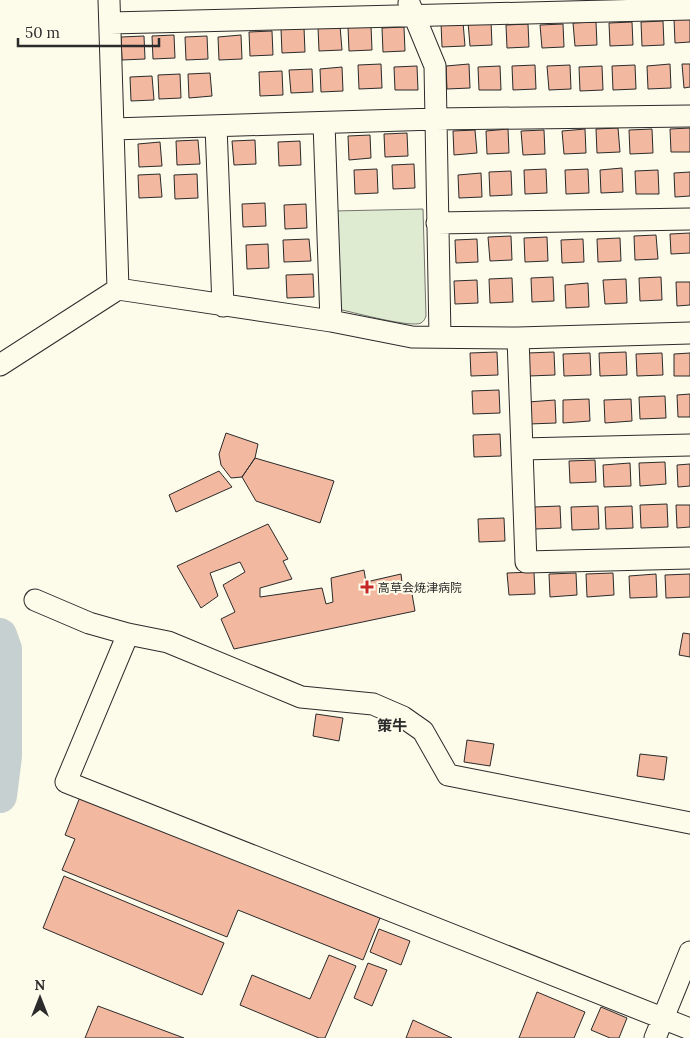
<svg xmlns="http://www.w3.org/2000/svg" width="690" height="1038" font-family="Lora,'Noto Sans JP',serif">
	<rect width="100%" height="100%" fill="#fdfbea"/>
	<!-- green -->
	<path fill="#deebd1" stroke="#74746e" d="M423,209l3,107c-1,3 -2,5 -5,7 -10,5 -65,-10 -79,-13l-4,-5 -4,-94z"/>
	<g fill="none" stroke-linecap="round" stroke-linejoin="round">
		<!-- river -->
		<path stroke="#c7d0d0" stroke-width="34" d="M0,635l5,14v107l-5,40"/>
	</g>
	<!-- building -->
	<path fill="#f2b8a0" stroke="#2b2b2b" d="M674,19h16v23l-15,1z
		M491,21l1,24 -22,1 -2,-24z
		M663,21l1,24 -22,1 -1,-24z
		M463,22l2,24 -23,1 -1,-24z
		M596,22l1,23 -22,1 -2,-23z
		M632,22l1,23 -23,1 -1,-23z
		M528,24l1,23 -22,1 -1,-23z
		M563,24l1,23 -22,1 -2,-23z
		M340,26l2,24 -23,1 -1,-24z
		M371,26l1,24 -23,1 -1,-24z
		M404,27l1,24 -22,1 -1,-24z
		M304,28l1,24 -23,1 -1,-24z
		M272,31l1,24 -23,1 -1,-24z
		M174,35l1,23 -22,1 -1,-23z
		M241,35l1,24 -23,1 -1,-23z
		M144,36l1,23 -23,1 -1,-23z
		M207,36l1,23 -22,1 -1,-23z
		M381,64l1,24 -23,1 -1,-24z
		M469,64l1,24 -23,1 -1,-23z
		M670,64l1,24 -23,1 -1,-23z
		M682,64h8v23l-6,1z
		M535,65l1,24 -23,1 -1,-24z
		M570,65l1,24 -22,1 -2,-24z
		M635,65l1,24 -23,1 -1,-24z
		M417,66l1,24h-23l-1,-23z
		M500,66l1,24h-22l-1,-23z
		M602,66l1,24 -23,1 -1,-24z
		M342,67l1,24 -22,1 -1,-23z
		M312,69l1,23 -22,1 -2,-23z
		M282,71l1,24 -23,1 -1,-24z
		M210,73l2,23 -23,2 -1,-24z
		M180,74l1,24 -22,1 -1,-24z
		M152,76l2,24 -23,1 -1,-24z
		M618,128l2,24 -23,1 -1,-24z
		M690,128v24h-19l-1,-23z
		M508,129l1,24 -22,1 -1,-23z
		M585,129l1,24 -22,1 -2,-23z
		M652,129l1,24 -23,1 -1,-24z
		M475,130l2,23 -23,2 -1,-24z
		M544,130l1,24 -22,1 -2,-24z
		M407,133l1,23 -23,1 -1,-23z
		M370,135l1,23 -22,2 -1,-24z
		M198,140l2,24 -23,1 -1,-24z
		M255,140l1,24 -22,1 -2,-24z
		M300,141l1,24 -22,1 -1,-24z
		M160,142l2,24 -23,1 -1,-23z
		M414,164l1,24 -22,1 -1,-24z
		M622,168l1,24 -22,1 -1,-23z
		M377,169l1,24 -23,1 -1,-24z
		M546,169l1,24 -22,1 -1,-24z
		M588,169l1,24 -23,1 -1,-24z
		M658,170l1,24h-23l-1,-23z
		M511,171l1,24 -22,1 -1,-24z
		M690,172v24l-15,1 -1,-24z
		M481,173l1,24 -23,1 -1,-23z
		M160,174l2,23 -23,1 -1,-23z
		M197,174l1,24 -23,1 -1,-24z
		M265,203l1,23 -23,1 -1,-23z
		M306,204l1,24 -22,1 -1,-24z
		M690,233v20l-19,1 -1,-20z
		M656,235l2,24 -23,1 -1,-24z
		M511,236l1,24 -22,1 -2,-24z
		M547,237l1,24 -23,1 -1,-24z
		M620,238l1,23 -23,1 -1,-23z
		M309,239l2,22 -27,1 -1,-22z
		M477,239l1,23 -22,1 -1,-23z
		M583,239l1,23 -22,1 -1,-23z
		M268,244l1,24 -22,1 -1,-24z
		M313,274l1,23 -27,1 -1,-23z
		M553,277l1,24 -22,1 -1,-24z
		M661,277l1,23 -22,1 -1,-23z
		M512,278l1,24 -23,1 -1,-24z
		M626,279l1,24 -22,1 -2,-24z
		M477,280l1,23 -23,1 -1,-23z
		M676,282h14v23l-13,1z
		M588,283l1,24 -23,1 -1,-23z
		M497,352l1,23 -27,1 -1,-23z
		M554,352l1,23 -26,1 -1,-23z
		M626,352l1,23 -27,1 -1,-23z
		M590,353l1,22 -27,1 -1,-22z
		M662,353l1,22 -26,1 -1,-22z
		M690,353v23h-16v-22z
		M499,390l1,23 -27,1 -1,-23z
		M690,394v23h-12l-1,-22z
		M665,396l1,22 -26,1 -1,-22z
		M589,399l1,22 -27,2v-23z
		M631,399l1,22 -27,2 -1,-23z
		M555,400l1,23 -27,1 -1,-22z
		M226,433l32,11 -3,14 -13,19 -11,1 -10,-13 -2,-11z
		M500,434l1,22 -27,1 -1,-22z
		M255,458l79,23 -14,42 -64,-22 -14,-24z
		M595,460l1,22 -26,1 -1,-22z
		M665,462l1,22 -26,2 -1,-23z
		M630,463l1,23 -27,1 -1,-22z
		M690,464v22l-12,1 -1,-22z
		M219,471l13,16 -56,25 -7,-17z
		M667,504l1,23 -27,1 -1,-23z
		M676,505h14v22l-13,1z
		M560,506l1,22 -26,1 -1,-22z
		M598,506l1,23 -27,1 -1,-23z
		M632,506l1,22 -27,1 -1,-22z
		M504,518l1,23 -26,1 -1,-23z
		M268,524l20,35 -5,2 9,18 -32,9v9l62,-9 4,16 7,-2 -2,-24 33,-8 2,12 35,-8 2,17 8,-3 4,23 -181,38 -13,-30 14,-7 -12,-27 22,-13 -5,-10 -30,11 8,23 -17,12 -24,-42z
		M534,572l1,22 -26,1 -2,-22z
		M576,573l1,22 -27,2 -1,-23z
		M613,573l1,22 -27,2 -1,-23z
		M656,574l1,23 -27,1 -1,-22z
		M690,574v23l-24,1 -1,-23z
		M683,633l7,1v23l-11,-2z
		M316,714l27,4 -4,23 -26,-5z
		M467,740l27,4 -4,22 -26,-4z
		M640,754l27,3 -3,23 -27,-4z
		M80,797l300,121 -17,42 -125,-50 -11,27 -165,-67 13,-31 -10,-4z
		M64,876l160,67 -22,52 -159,-67z
		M379,929l31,12 -9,24 -31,-13z
		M329,955l27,11 -31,72h-6l-79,-33 12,-30 58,24z
		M368,963l19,7 -15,36 -18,-8z
		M537,992l48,20 -11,26h-55z
		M98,1006l86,32h-99z
		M601,1007l26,11 -8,20h-9l-19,-8z
		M413,1020l39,18h-46z"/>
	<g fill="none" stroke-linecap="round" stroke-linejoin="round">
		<defs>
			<path id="minor" d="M109,0l9,289 213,32 81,16 106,1 172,-5
				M409,3l26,63 5,271
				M110,23l580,-14
				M324,123l7,198
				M216,126l7,180
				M113,129l322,-10 255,-3
				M437,223l253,-4
				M518,338l8,224 164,-4
				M0,365l118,-76
				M522,449l168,-4
				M35,600l54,23 39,11 40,8 133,55 72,7 30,13 20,14 25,44 242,48
				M128,634l-62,148 624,247
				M655,1038l35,-86"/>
		</defs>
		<!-- minor casing -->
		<use href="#minor" stroke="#2b2b2b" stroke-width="23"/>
		<!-- minor -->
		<use href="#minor" stroke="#fdfbea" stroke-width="21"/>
	</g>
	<!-- markers -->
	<path fill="#c62828" stroke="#fdfbea" stroke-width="2" d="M364.5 579.5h5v5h5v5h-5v5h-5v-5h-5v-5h5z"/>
	<g text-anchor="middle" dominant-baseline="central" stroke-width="4" stroke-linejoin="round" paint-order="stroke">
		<!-- poi labels -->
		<g font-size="12" fill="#2b2b2b" stroke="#fdfbea" text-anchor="start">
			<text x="378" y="587">高草会焼津病院</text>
		</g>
		<!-- quarter labels -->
		<g font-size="15" font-weight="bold" fill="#2b2b2b" stroke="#fdfbea">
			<text x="392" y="725">策牛</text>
		</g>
	</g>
	<!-- north arrow -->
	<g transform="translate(40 998)" stroke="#fdfbea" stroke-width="4" paint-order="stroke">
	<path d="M0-4L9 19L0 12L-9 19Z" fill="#2b2b2b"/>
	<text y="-8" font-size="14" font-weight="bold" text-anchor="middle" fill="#2b2b2b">N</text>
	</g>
	<!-- scale -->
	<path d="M18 38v8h141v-8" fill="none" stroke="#2b2b2b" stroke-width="2.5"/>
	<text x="25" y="38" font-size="15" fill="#2b2b2b" stroke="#fdfbea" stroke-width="4" paint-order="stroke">50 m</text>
</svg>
